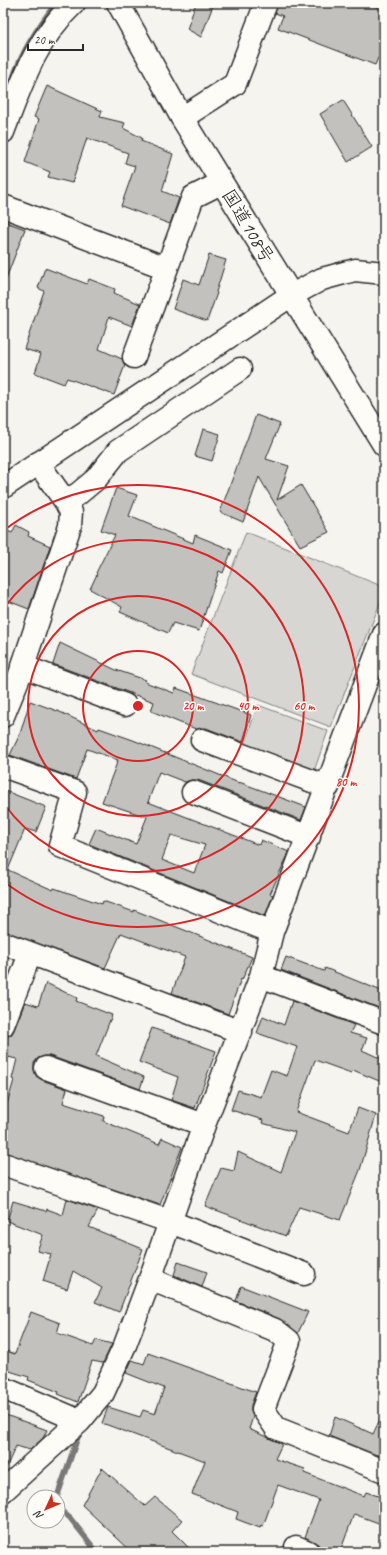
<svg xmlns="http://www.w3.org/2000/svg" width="387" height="1555" font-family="Caveat,'Klee One',sans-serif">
	<rect width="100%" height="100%" fill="#f5f4ef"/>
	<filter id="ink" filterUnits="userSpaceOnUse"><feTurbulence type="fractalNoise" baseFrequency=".025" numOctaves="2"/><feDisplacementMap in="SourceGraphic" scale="8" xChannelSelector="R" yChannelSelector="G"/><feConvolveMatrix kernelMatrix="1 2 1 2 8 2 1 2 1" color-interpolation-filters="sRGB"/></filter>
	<g filter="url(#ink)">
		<!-- green -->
		<path fill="#d7d6d2" stroke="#81807e" d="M246,532l138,55v6l-53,134 -140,-53z
			M258,705l70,26 -16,46 -70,-27z"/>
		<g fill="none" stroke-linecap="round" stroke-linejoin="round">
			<!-- stream -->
			<path stroke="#797877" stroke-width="5.5" d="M12,81c9,-29 26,-54 44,-78
				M380,630l4,-10
				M57,1497l23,-66
				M58,1508l12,10 27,34"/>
		</g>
		<!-- building -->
		<path fill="#c2c1be" stroke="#2b2b2b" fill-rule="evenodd" d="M196,3h18l-13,34 -14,-8z
			M278,3h90l16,7v50l-6,-2 -3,7 -97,-37 5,-12 -8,-3z
			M47,86l55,25 -2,6 25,6 -2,5 19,10 -1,3 32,13 -11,37 17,7 -9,26 -49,-18 14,-40 -10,-3 3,-10 -41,-15 -15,45 -24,-6 2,-5 -25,-10 14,-43 -5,-2z
			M343,100l29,47 -24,15 -28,-48z
			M3,221l22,8 -21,55h-1z
			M209,255l17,5 -10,32 1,1 -10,28 -34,-12 10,-30 16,6z
			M45,268l42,16 2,-5 26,10 -1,4 26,11 -8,22 -23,-9 -10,32 23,10 3,6 -11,30 -47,-17 -3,6 -29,-11 6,-19 -17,-5 20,-58 -6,-3z
			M256,415l24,9 -14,35 23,7 -12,34 24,-15 28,47 -29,14 -41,-69 -16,45 -23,-10z
			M203,429l17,5 -8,27 -17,-5z
			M116,488l21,7 -8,21 64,27 2,-8 37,15 -9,23 -4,-2 -20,60 -26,-8 -5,10 -48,-21 2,-5 -32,-18 7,-15 -1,-1 19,-38 -14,-5z
			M16,525l13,7 -1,4 22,10 -21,63 -26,-10v-70l9,4z
			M60,643l56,27 30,10 -1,2 29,11 2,-5 75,27 -8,27 -37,-14 -10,1 -13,-5 -32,-13 3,-9 -101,-38z
			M30,701l30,11 38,18 1,-2 34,12 106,43v-1l67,25 -5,13 -103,-40h-7l-6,2 -26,-10 -11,30 111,43 2,-5 28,12 -19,42 3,1 -8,21 -176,-72 7,-16 40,16 11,-27 -45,-15 16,-42 -31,-11 -11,30 -66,-24 10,-21zM171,835l34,10 -11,28 -32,-13z
			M3,790l43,17 -10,25 -11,-3 -17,41 45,20 1,-2 48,16 1,-3 31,11v-2l118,47 -10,23 -1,-1 -13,35 -56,-21 13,-36 -64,-24 -16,35 -102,-37z
			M286,957l38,14 1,-3 59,24 -5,16 -98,-38z
			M46,983l31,15 -1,3 36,14 -16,41 48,21 -4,12 -90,-33h-6l-6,2 -4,5v7l2,6 6,4 25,9 -4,14 41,13 -1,5 56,23 3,-6 20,9 -22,58 -157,-53v-34l11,-38 -2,-1 5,-20 -14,-3v-19l8,-2 3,-5 11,-28 13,4z
			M292,1001l62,24 -4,8 17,5 -5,12 22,10v23l-31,-13 -2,3 -36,-13 -19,52 53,20 9,-24 18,7 -16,55 -20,50 -41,-13 -13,29 -81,-30 16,-38 13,3 4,-19 43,20 14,-40 -33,-9 1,-3 -32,-10 7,-20 23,7 10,-27 16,6 10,-29 -40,-14 6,-17 21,9z
			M152,1028l64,23 -21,57 -24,-8 7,-23 -39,-15z
			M67,1199l31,11 -9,17 54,22 -24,63 -24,-10 7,-14 -29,-17 -6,18 -24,-8 8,-27 -14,-3 6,-16 -36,-14 6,-20 33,10 1,-2 16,6z
			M178,1262l29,10 -5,15 -28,-12z
			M241,1286l67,26 -10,21 -18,-14 -44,-18z
			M31,1312l29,11 -3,10 36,13 3,-6 16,4 -9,19 -11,-2 -14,41 -20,-8 1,-2 -31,-12 1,-3 -26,-8v-19l12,4z
			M148,1353l108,39 -5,13v6l2,6 -4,12 33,15 -7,15 30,10 -1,4 60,23 2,-4 18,6v27l-30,-11 -14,38h-10l-10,-4 -2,-4 -13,-7 14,-37 -41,-15 -15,41 -2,-1 -1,3 -24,-9 2,-7 -46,-18 13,-33 -103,-38 6,-16 32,10 3,-7 12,4 9,-26 -38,-15 6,-13 12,4z
			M384,1411v47l-55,-22 6,-19 38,17z
			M3,1414l44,16 -4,8 -13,12 -14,-4 -13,28z
			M102,1468l43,38 10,-9 27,23 -10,11 21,21h-61l-50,-47z"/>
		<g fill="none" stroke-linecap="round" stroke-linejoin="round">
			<defs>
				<path id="minor" d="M182,118l53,-34 31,-81
					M3,132c19,-49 32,-92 71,-129
					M3,206l163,62
					M134,357l59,-160 28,-14
					M38,463l27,38
					M3,487l287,-191
					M22,666l103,39
					M3,716l16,-39 51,-151 1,-14 -6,-11 13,-7 18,-15 22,-28 122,-82
					M202,740l126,47
					M3,766l72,26 -15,54 212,86
					M193,792l116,45
					M3,943l238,89
					M261,976l123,47
					M3,1025l27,-71
					M46,1068l158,57
					M3,1164l168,58 133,52
					M150,1279l125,51 14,11 -26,68 13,19 108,43
					M3,1388l77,33
					M3,1491l77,-70 23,-28 22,-48 25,-66 54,-154 57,-149 11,-44 112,-298
					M296,1547l12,5"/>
				<path id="highway" d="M118,3l64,115 202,327
					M290,296l32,-17 33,-9 29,3"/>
			</defs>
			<!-- minor casing -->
			<use href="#minor" stroke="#2b2b2b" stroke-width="25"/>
			<!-- highway casing -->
			<use href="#highway" stroke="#2b2b2b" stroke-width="25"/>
			<!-- minor -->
			<use href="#minor" stroke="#fdfcf7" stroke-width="22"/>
			<!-- highway -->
			<use href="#highway" stroke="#fdfcf7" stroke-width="22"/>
		</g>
	</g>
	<!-- distance rings -->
	<g fill="none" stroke="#d62828" stroke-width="2">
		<circle cx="138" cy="706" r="55"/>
		<circle cx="138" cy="706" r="110"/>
		<path d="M4 608A166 166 0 1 1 4 804"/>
		<path d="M3 531A221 221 0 1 1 3 881"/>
	</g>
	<g text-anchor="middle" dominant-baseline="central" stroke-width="3" stroke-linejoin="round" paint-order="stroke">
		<!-- street labels -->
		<g font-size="19" fill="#2b2b2b" stroke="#fdfcf7">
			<text transform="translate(248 226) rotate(59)">国道108号</text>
		</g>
	</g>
	<circle cx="138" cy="706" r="6" fill="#d62828" stroke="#fdfcf7" stroke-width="2"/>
	<g font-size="12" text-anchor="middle" font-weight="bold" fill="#d62828" stroke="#fdfcf7" stroke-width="3" stroke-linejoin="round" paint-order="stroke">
		<text x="193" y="710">20 m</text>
		<text x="248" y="710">40 m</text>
		<text x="304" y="710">60 m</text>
		<text x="346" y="786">80 m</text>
	</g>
	<!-- margin -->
	<rect width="387" height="1555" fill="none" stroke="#fdfcf7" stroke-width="16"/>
	<rect x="8" y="8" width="371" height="1539" fill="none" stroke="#2b2b2b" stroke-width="1.5" filter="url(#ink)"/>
	<!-- north arrow -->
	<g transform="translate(46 1509) rotate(226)"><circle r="19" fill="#fdfcf7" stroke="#a9a8a5"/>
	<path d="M0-3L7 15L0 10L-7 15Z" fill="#c8321e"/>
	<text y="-6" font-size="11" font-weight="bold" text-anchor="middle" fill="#2b2b2b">N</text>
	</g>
	<!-- scale -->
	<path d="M28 44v6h55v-6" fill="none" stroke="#2b2b2b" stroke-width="2"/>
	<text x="34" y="44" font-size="12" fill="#2b2b2b" stroke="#fdfcf7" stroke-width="3" paint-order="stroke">20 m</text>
</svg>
